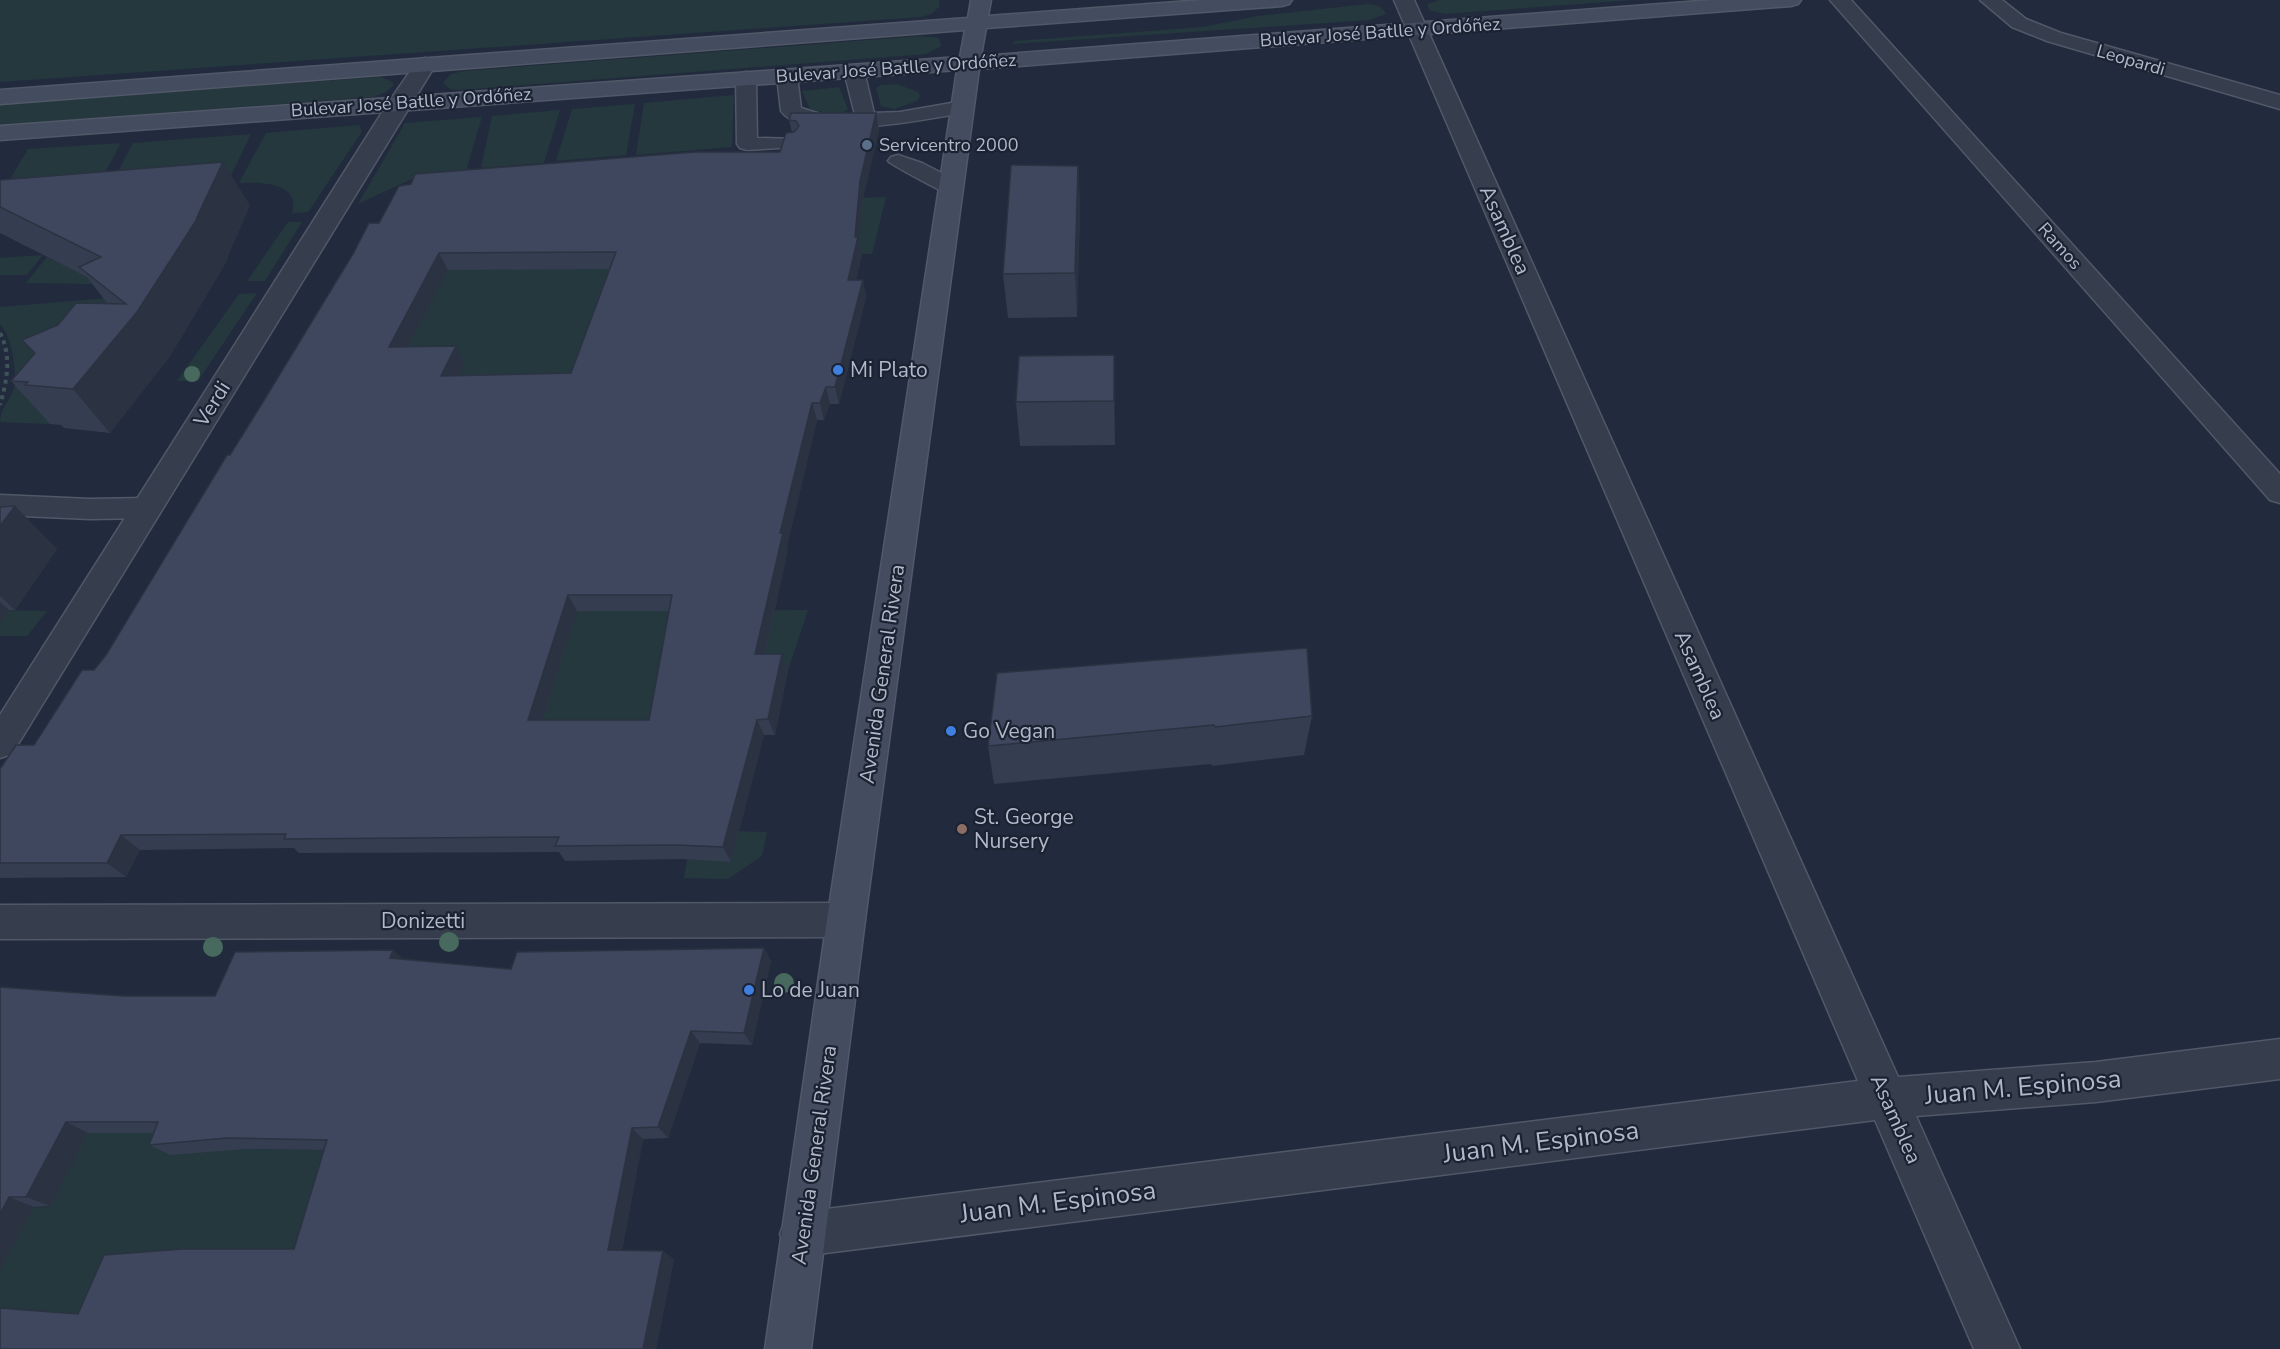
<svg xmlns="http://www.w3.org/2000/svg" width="2280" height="1349" font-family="'Nunito Sans',sans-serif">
	<rect width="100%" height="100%" fill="#222b3d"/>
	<!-- green -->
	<path fill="#24383e" d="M0,0h939v7l-8,7 -10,3 -921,65z
		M1440,0h193l-188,14 -16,-4 -2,-6z
		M1368,4c8,1 14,2 18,10l-16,6 -358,24 3,-3 188,-14 55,-11z
		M920,36l19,2 2,8 -15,8 -466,36 -10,-1 -7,-6 8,-9 13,-3z
		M380,77l13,5v4l-7,6 -13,5 -373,28v-21z
		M897,84l21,8 2,4 -3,5 -22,8 -14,-3 -5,-18 5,-3z
		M839,87l9,22 -10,7 -28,-7 -8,-18z
		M734,95l-2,52 -96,8 8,-52z
		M635,104l-9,51 -70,6 16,-52z
		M560,110l-16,53 -63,5 11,-52z
		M482,117l-16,54 -48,5 -60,28 47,-81z
		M359,125l3,6 -3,5 -51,76 -16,1c10,-31 -33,-31 -53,-30l27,-50z
		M251,134l-26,54 -122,12 30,-57z
		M121,143l-32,59 -89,-6 28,-47z
		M886,197l-14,57h-21l12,-56z
		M288,222h14l-37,59h-18z
		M677,252l-31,110 -369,54 102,-52 46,-50 23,-44z
		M43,255l-16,20h-27v-17z
		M47,257l12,6 94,22 -127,-2z
		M257,293l-59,88h-21l62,-87z
		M147,295l-97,129 -50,-2c0,-14 12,-23 14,-35 3,-18 -2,-50 -14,-63v-17z
		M0,610l47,1 -20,25h-27z
		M808,610l-20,60 -131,66 -310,-2 211,-63 19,-60z
		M739,831l28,1 -5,24 -34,23 -44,-1 3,-19z
		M88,1133h91l67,16 99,1 -32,108 -212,63 -101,25v-76l21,-40 -21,-22 50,-1z"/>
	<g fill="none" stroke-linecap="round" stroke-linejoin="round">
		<defs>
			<path id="lane" d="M854,65l7,2 3,4 10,42 26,-1 63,-11 7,2 3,4 -3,4 -7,2c-36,6 -159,31 -182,-2l-4,-35 3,-4h14l3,4 4,32 26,8 28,-1 -11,-44 3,-4z
				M746,72l7,2 3,4 1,60 41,1 3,4 -3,4 -51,3 -7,-2 -3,-4 -1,-66 3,-4z
				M898,155l24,8 37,19 3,5 -3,5c-6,1 -10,2 -15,0 -7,-3 -54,-28 -56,-31l3,-4z
				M0,495l90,4 57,-1 10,3 4,7 -4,7 -10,3 -57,1 -90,-4z"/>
			<path id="street" d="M1394,0h20l484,1077 198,-15 184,-23v40l-184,23 -180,14 104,233h-46l-99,-229 -1073,136 -16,-6 -6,-16 6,-16 16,-6 1056,-131z
				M1830,0h21l429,474v29l-10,-3z
				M1980,0h22l24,19 35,14 219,62v14l-233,-68 -35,-14z
				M425,58l7,2 4,4 -424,690 -12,4v-43l388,-612 30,-43z
				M846,903l13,5 6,12 -6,12 -13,5 -846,2v-34z"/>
			<path id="secondary" d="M971,0h20l-3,16 215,-16h89l-3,4 -7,2 -296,22 -5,28 732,-56h88l-3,4 -7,2 -812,63 -114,851 -54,429h-46l62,-429 130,-850 -957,70v-14l960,-69 5,-27 -965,74v-14l968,-72z"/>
		</defs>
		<!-- lane casing -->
		<use href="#lane" stroke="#515868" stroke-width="3"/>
		<!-- street casing -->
		<use href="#street" stroke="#515868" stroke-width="3"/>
		<!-- secondary casing -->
		<use href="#secondary" stroke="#515868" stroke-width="3"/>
		<!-- path -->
		<path stroke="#3f5458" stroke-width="4" stroke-dasharray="4 4" stroke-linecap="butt" d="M0,333c12,24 7,47 0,72"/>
		<!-- lane -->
		<use href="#lane" fill="#363d4d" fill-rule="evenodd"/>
		<!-- street -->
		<use href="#street" fill="#363d4d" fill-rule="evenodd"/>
		<!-- secondary -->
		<use href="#secondary" fill="#444c60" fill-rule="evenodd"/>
	</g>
	<!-- trees -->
	<g fill="#48695d">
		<circle cx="192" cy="374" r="8"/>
		<circle cx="449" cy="942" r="10"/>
		<circle cx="213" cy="947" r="10"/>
		<circle cx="784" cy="983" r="10"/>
	</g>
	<!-- wall -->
	<path fill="#353d50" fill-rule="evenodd" d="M876,113l3,17 -16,68 -4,44 3,12 -6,26h7l3,17 -27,107h-9l-6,16h-7l-30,126 1,3 -23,105h17l6,16 -13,65h-11l-33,127 -48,-3 -118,2 -6,-9 -260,1 -5,-5 -154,2 -14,27 -126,1v-109l34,-24 72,-90 124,-200 149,-232 401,-71 12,-20 -3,-12zM609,269l-38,104 -112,2 6,-12 -9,-17h-48l40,-76zM577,611h92l-20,109h-106z
		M1078,166l2,43 -3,108 -69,1 -5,-44z
		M0,180l250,25 -23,53 1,1 -58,97 -60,77 -46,-5 -3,-3 -11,-1 -39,-43 23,-27 -12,-14 36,-15 49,-22 -20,-26 -87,-44z
		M1115,399v46l-95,1 -4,-44z
		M15,506l42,43 -42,61h-6l-9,13v-116z
		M1312,716l-8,39 -92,11 -1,-2 -217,20 -6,-38z
		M764,948l7,13 -19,84 -52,-2 -32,95 -25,1 -21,111 52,9 -18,90h-656l78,-35 216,-65 30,-99 -78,-1 -76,6 -21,-10 5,-12h-66l-37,73 -17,1 -34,63v-283l123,9h92l189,-37 107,10z"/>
	<!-- shaded-wall -->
	<path fill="#2b3241" d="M876,113l3,17 -16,68 -4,44 3,12 -10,43 -4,-17 7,-43 5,-56z
		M223,162l27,43 -23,53 1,1 -58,97 -60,77 -37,-44 124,-172z
		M1078,166l2,43 -3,108 -2,-44z
		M439,253l9,17 -49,94 -10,-17z
		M863,280l3,17 -27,107 -4,-17z
		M456,346l9,17 -14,30 -10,-17z
		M1114,355l1,44v46l-1,-44z
		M826,387l4,17 -6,16 -4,-17z
		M812,403l5,17 -30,126 1,3 -27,121 -6,-16 25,-121z
		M15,506l42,43 -42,61 -15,-14v-70z
		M568,595l9,16 -39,124 -10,-15z
		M0,602l9,8 -9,13z
		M782,654l6,16 -13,65 -7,-16z
		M757,720l7,15 -33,127 -8,-15z
		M121,835l19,15 -14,27 -19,-14z
		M764,948l7,13 -19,84 -8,-12z
		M393,950l15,13 -18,-5z
		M691,1031l9,12 -32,95 -10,-11z
		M66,1122l22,11 -37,73 -25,-9z
		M632,1128l11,11 -23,120 -12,-9z
		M9,1197l25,10 -34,63v-56z
		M663,1251l11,8 -18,90h-13z"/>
	<!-- building -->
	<path fill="#3e475d" stroke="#2b3241" stroke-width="1.5" fill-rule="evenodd" d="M791,113h85l-16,68 -5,56h3l-10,43h15l-28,107h-9l-6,16h-8l-32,130h3l-28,121h27l-14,65 -11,1 -34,127 -48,-2 -120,1 4,-9 -275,2 2,-5 -165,1 -14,28h-107v-94l16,-24h18l48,-75h12l12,-15 121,-200h3l33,-53 90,-148 16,-31h10l20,-37 12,-2 4,-10 280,-22h85l6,-19 8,-1 5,-6 -3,-5 -7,-1zM616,252l-45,121 -130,3 15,-30 -67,1 50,-94zM568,595h104l-23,125h-121z
		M223,162l-26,55 2,-1 -62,96 -64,77 -48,-4 3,-3 -17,-1 24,-28 -13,-13 36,-15 18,-22 50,1 -47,-37 22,-10 -101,-50v-27z
		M1011,165l67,1 -3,107 -72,1z
		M1114,355v46l-98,1 3,-46z
		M15,506l-15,20v-19z
		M1307,648l5,68 -97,11 -1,-2 -226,21 9,-73z
		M764,948l-20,85 -53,-2 -33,96 -26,1 -24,122 55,1 -20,98h-643v-41l78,6 26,-59 78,-6h112l33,-109 -100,-2 -78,7 9,-23h-92l-40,75h-17l-9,17v-227l123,9h92l20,-44 158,-2 -3,8 121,11 6,-17z"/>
	<!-- markers -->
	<circle fill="#5c6f8a" stroke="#1b2232" stroke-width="2" cx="867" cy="145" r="6"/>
	<g fill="#3f7fe0" stroke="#1b2232" stroke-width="2">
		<circle cx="838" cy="370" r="6"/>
		<circle cx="951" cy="731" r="6"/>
		<circle cx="749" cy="990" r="6"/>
	</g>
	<circle fill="#8d6e63" stroke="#1b2232" stroke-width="2" cx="962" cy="829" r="6"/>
	<g text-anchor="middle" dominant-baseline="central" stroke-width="4.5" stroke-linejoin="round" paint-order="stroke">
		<!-- far-street labels -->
		<g font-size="18" fill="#b1b8c8" stroke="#1b2232">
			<text transform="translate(1380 32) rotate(-4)">Bulevar José Batlle y Ordóñez</text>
			<text transform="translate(2131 60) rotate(16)">Leopardi</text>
			<text transform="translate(896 68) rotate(-4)">Bulevar José Batlle y Ordóñez</text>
			<text transform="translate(411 102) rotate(-4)">Bulevar José Batlle y Ordóñez</text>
			<text transform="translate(2060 246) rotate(48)">Ramos</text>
		</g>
		<!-- far-poi labels -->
		<g font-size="18" fill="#b1b8c8" stroke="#1b2232" text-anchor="start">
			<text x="879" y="145">Servicentro 2000</text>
		</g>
		<!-- street labels -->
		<g font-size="21" fill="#b1b8c8" stroke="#1b2232">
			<text transform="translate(1505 230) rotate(66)">Asamblea</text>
			<text transform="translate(212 404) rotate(-58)">Verdi</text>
			<text transform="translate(882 674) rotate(-82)">Avenida General Rivera</text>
			<text transform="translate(1700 675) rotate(66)">Asamblea</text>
			<text x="423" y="921">Donizetti</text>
			<text transform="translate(1896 1119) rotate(66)">Asamblea</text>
			<text transform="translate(814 1155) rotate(-82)">Avenida General Rivera</text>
		</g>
		<!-- poi labels -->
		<g font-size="21" fill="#b1b8c8" stroke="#1b2232" text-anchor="start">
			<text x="850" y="370">Mi Plato</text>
			<text x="963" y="731">Go Vegan</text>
			<text x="974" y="817">St. George<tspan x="974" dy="24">Nursery</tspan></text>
			<text x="761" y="990">Lo de Juan</text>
		</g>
		<!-- near-street labels -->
		<g font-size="26" fill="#b1b8c8" stroke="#1b2232">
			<text transform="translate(2023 1087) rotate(-5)">Juan M. Espinosa</text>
			<text transform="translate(1541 1142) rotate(-7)">Juan M. Espinosa</text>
			<text transform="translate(1058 1202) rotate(-7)">Juan M. Espinosa</text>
		</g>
	</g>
</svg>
